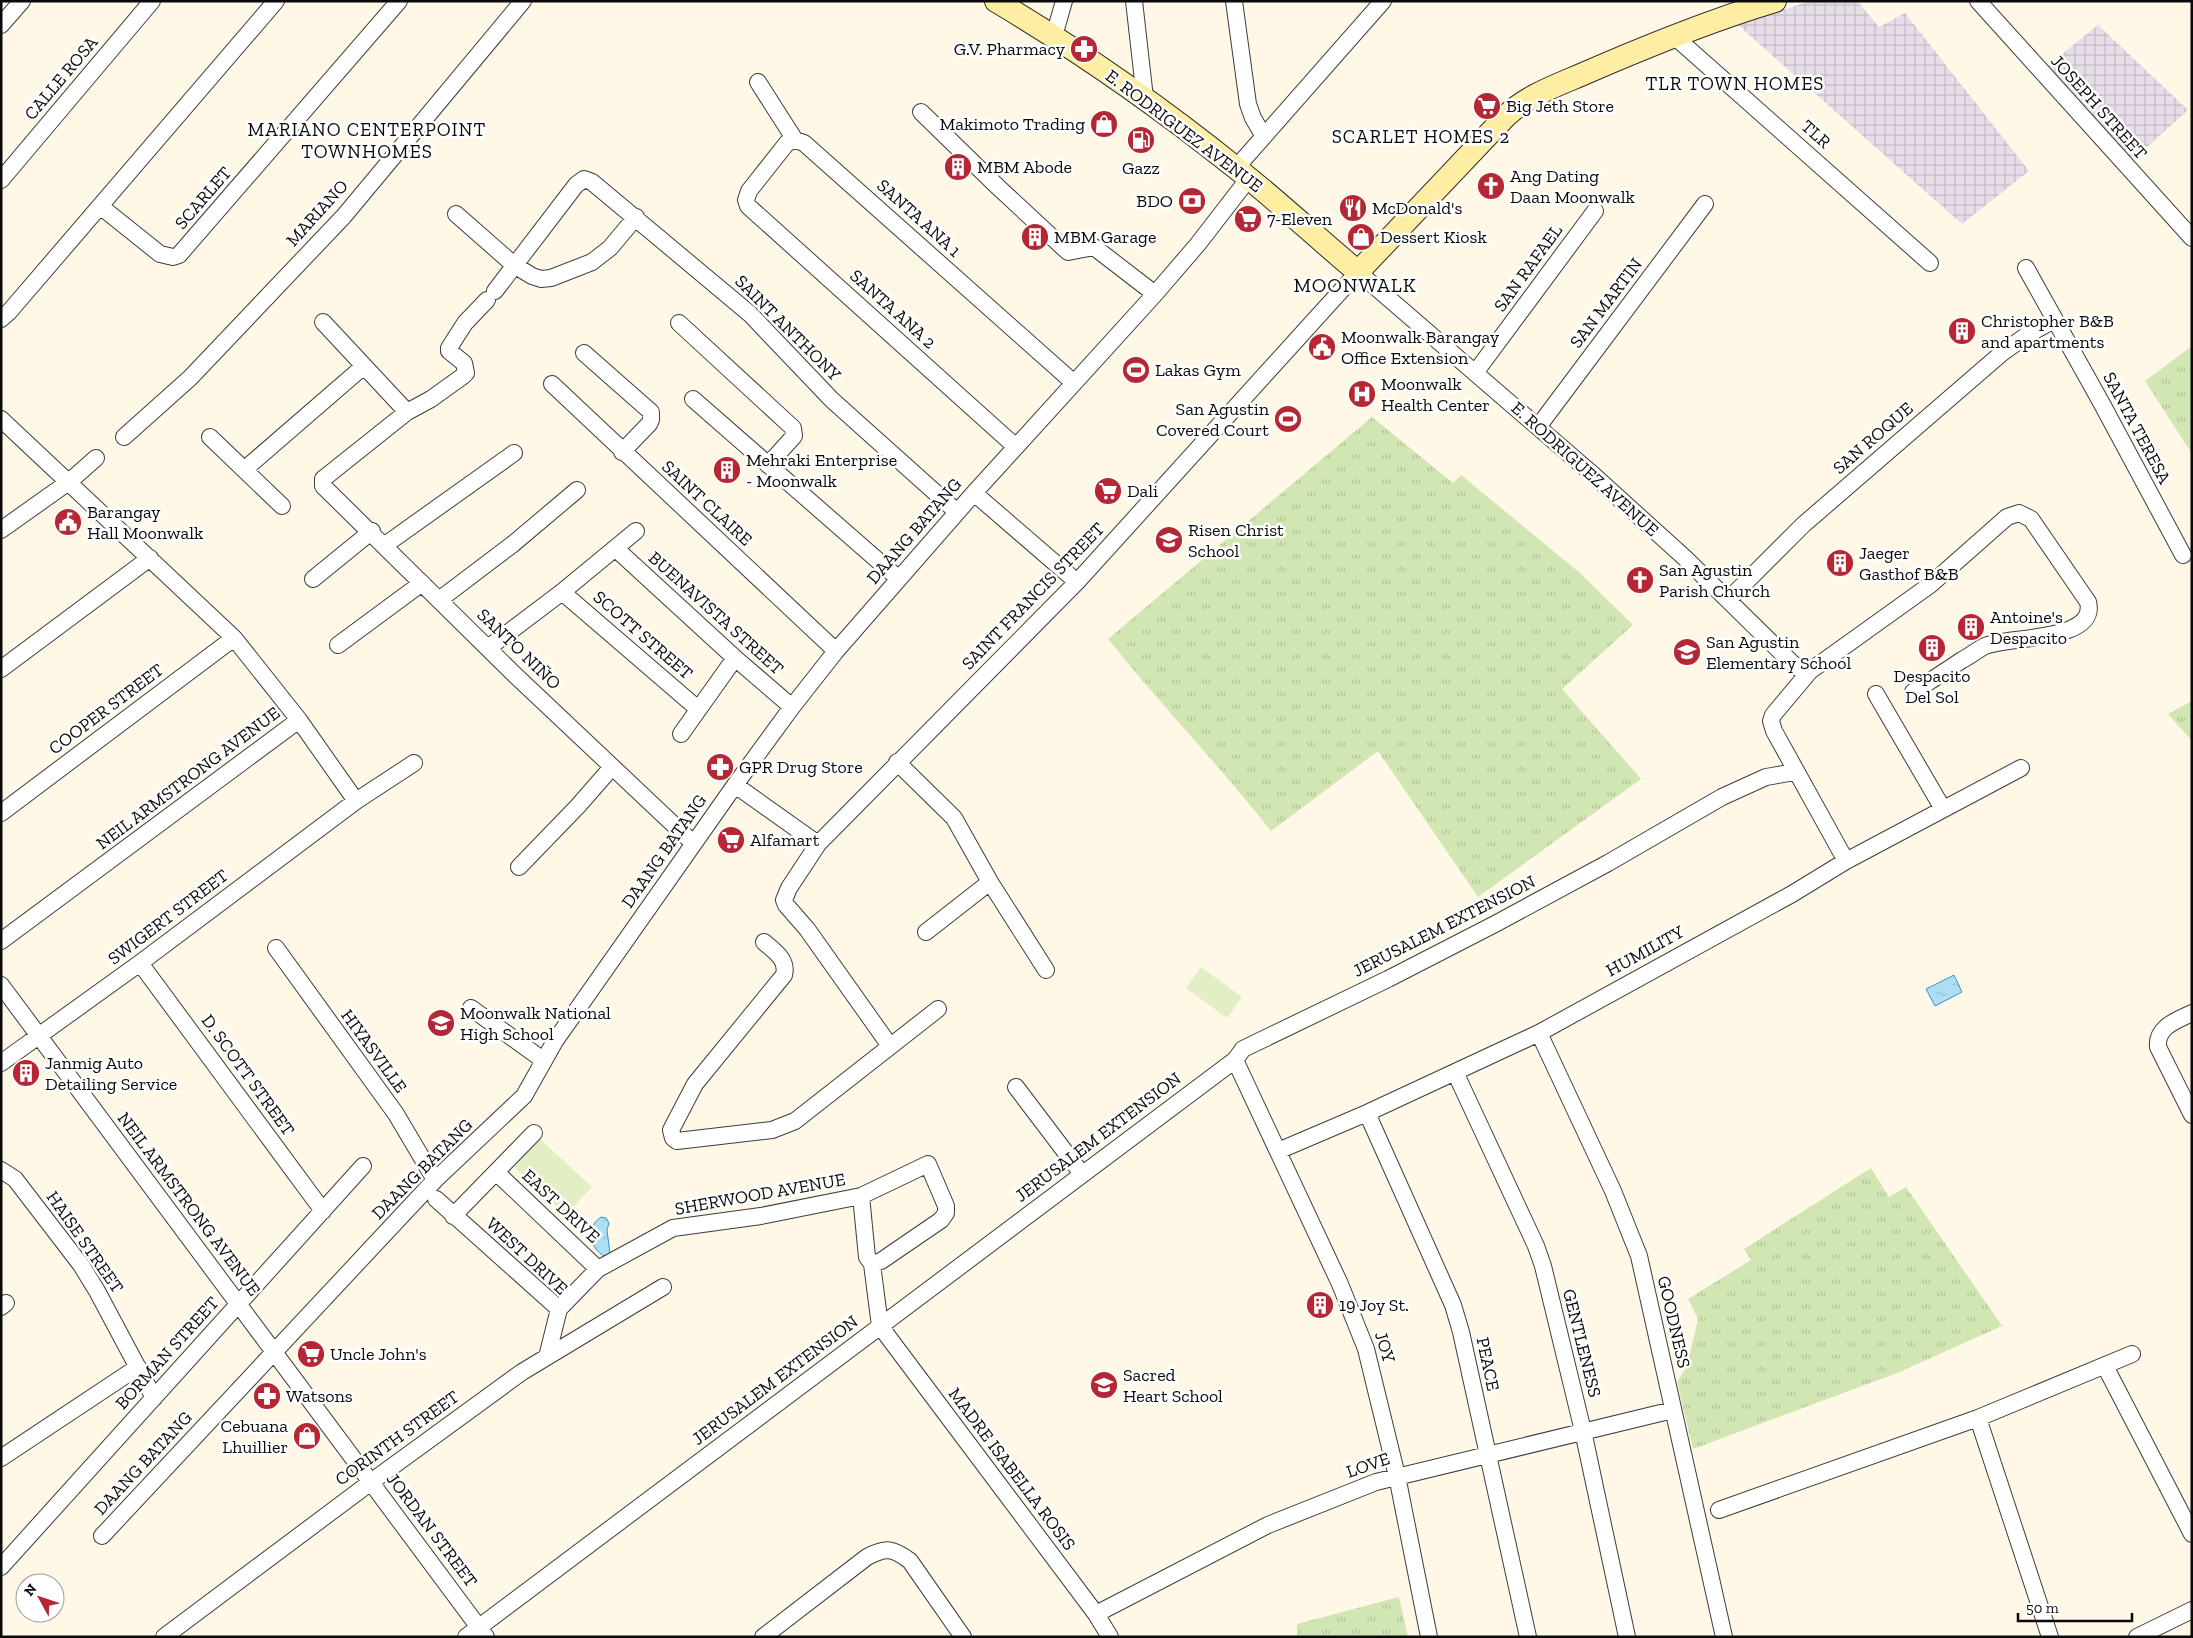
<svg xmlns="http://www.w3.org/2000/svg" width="2193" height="1638" font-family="'Zilla Slab',serif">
	<defs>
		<pattern id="industrial-grid" width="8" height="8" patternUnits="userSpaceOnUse" patternTransform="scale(1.25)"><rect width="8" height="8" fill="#e7dde9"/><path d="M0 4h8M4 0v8" fill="none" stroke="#c5bcc6"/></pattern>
		<pattern id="grass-tufts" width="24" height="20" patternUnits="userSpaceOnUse" patternTransform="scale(1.25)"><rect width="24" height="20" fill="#d1e6b3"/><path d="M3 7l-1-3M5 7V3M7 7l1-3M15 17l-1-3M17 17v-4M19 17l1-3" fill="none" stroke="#b2c499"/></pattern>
		<pattern id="water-ripples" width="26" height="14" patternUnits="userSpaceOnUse" patternTransform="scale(1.25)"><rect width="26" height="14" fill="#addef4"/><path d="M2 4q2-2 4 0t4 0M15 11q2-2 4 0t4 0" fill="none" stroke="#94bdd0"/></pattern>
	</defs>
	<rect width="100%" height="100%" fill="#fff8e7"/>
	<!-- industrial -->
	<path fill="url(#industrial-grid)" d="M1810,1h47l22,26 26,-14 124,158 -67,53 -224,-199z
		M2098,25l90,85 -62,56 -85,-95z"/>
	<!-- grass -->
	<path fill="url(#grass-tufts)" d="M2192,346v108l-47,-73z
		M1372,417l81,66 8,-8 119,98 53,52 -71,64 79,90 -163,118 -100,-146 -107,80c-52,-66 -110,-126 -163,-192z
		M2192,701v40l-24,-27z
		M1871,1168l18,29 17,-10 96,139 -105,47 -204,76 -16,-67 10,-16 11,-47 -10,-20 63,-39 -7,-11z
		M1399,1597l9,40h-111v-13z"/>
	<!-- pitch -->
	<path fill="#e2eec4" d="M1201,967l41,30 -15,21 -41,-30z
		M540,1139l52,48 -26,28 -52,-48z"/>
	<!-- water -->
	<path fill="url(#water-ripples)" stroke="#3697c9" d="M1954,975l8,17 -27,14 -9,-17z
		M601,1217l5,1 3,5 -2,7 3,24 -6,2c-15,-9 -19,-28 -3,-39z"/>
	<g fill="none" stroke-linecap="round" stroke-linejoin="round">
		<defs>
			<path id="street" d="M1134,1l11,97
				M1234,1l14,103 5,14 10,17
				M1978,1l214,237
				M1,25l21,-24
				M1054,36l10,-35
				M1674,36l256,227
				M758,82l37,58
				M921,112l77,75 70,65 26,-5 61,47
				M1236,168l147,-167
				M1,180l151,-179
				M100,206l60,48 13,3 6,-2 220,-254
				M456,214l58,51 18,11 9,3 10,-1 41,-16 18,-14 26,-31
				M2026,268l76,136 81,151
				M495,291l81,-106 8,-6 8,3 158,132 82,86 125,112
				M487,300l-22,23 -16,25v3l15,12 2,10 -3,3 -32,23 -24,13 -84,67v7l192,189 178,168
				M1,319l8,-7 267,-311
				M323,322l84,90
				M679,323l114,105 1,8 -26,29
				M584,353l67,59v8l-2,4 -27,28
				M1475,373l120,-162
				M552,384l284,267
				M693,399l206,180
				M1,419l233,219 65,82 57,81
				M1538,427l167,-223
				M124,437l66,-59 154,-162 179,-215
				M210,437l72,69
				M1016,447l-268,-241 -2,-6 3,-9 38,-48 8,-3 9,3 270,240
				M245,469l119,-103
				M974,493l103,89
				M1,530l69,-49 26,-23
				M385,545l129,-92
				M615,548l120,110 57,49
				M313,579l59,-48
				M562,592l136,117
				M439,600l74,-56 64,-54
				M1728,600l75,-75 199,-172 25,-18 27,-15
				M338,645l84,-62
				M488,648l74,-56 74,-61
				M1,669l149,-111
				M1876,694l67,115
				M681,734l54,-76
				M897,762l57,56 36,64 56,88
				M735,785l83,59
				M1,813l233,-175
				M1846,861l-72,-130 -3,-10 2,-6 37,-44 120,-86 77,-68 12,-4 12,6 57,83c10,40 -81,34 -103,44 -8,4 -15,10 -23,14 -16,11 -32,21 -49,32
				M519,867l59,-61 34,-39
				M926,932l64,-50
				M1,941l298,-221
				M764,942c10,9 24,17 20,33l-89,109 -24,46 2,8 4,3 95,-11 23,-9 143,-112
				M276,948l120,166 39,66
				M140,963l183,248
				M1,985l485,652
				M471,1008l72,52
				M2192,1013c-15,7 -36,14 -34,34l34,68
				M1539,1033l74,158 26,65 85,381
				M890,1046l-83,-117 -21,-24 -2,-5 5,-12 29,-44 259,-262 281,-310 232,200 95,86 106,104 7,6 12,3
				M1235,1060l105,224 26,65 31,127 32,161
				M1,1063l139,-100 216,-162 58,-38
				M1455,1072l81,174 7,20 40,165 44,206
				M1016,1087l66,87
				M1367,1113l86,192 8,27 67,305
				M1278,1151l89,-38 172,-80 253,-139 54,-33 175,-93
				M1,1170l14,9 66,86 16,26 57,107
				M497,1173l101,96
				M861,1196l6,61 5,7 8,62 216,288 14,23
				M436,1199l123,110
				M453,1216l81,-83
				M1,1307l5,-4
				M559,1309l39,-40 75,-41 88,-12 100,-20 67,-32 18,42v7l-5,7 -60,41 -9,3
				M547,1357l12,-48
				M2105,1366l87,168
				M1978,1418l72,219
				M1,1458l137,-91
				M1719,1510l259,-92 154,-64
				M102,1536l333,-356 89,-84 31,-55 180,-256 57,-78 44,-56 138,-158 181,-199 43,-50 51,-66
				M1,1567l362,-401
				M1096,1614l172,-89 108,-43 297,-72
				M164,1637l207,-155 151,-110 141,-85
				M466,1637l769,-577 8,-11 145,-70 107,-55 113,-61 114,-66 44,-20 29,-5
				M763,1637l104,-80c19,-10 26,-9 43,4l53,76
				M2137,1637l55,-27"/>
			<path id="secondary" d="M996,1c84,50 164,106 240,167 42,33 81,70 122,104l148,-156c23,-22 55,-32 84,-45 60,-26 122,-51 185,-70"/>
		</defs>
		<!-- street casing -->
		<use href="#street" stroke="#3d3d3d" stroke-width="18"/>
		<!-- secondary casing -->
		<use href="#secondary" stroke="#2c2c2c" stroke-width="24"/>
		<!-- street -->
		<use href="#street" stroke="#fff" stroke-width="16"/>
		<!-- secondary -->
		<use href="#secondary" stroke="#fdeea3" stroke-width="22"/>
	</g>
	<!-- icons -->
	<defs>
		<symbol id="pharmacy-disc" viewBox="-11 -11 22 22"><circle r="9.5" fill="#b52735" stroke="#fff"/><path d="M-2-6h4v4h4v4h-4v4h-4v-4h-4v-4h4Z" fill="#fff"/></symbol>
		<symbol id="supermarket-disc" viewBox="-11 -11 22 22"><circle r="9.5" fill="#b52735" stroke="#fff"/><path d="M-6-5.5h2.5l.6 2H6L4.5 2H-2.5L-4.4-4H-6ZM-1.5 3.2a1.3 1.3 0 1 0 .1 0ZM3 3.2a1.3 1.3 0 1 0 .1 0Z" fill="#fff"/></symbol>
		<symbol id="shop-disc" viewBox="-11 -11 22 22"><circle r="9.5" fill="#b52735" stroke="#fff"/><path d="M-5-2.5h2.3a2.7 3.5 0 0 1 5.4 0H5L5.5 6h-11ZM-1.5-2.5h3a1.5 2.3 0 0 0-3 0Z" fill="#fff"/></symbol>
		<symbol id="fuel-disc" viewBox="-11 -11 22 22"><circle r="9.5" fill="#b52735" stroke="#fff"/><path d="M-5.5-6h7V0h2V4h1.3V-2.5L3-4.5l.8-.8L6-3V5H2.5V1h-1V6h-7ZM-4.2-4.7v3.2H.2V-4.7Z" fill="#fff"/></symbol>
		<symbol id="building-disc" viewBox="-11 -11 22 22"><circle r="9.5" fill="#b52735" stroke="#fff"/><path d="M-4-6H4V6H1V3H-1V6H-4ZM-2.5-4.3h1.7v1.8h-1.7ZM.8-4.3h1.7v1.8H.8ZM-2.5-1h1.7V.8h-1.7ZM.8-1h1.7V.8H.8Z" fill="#fff"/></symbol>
		<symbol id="church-disc" viewBox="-11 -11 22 22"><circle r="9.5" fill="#b52735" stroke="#fff"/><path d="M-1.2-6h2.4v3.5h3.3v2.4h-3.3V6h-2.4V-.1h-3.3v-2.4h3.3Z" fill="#fff"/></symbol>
		<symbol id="bank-disc" viewBox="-11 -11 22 22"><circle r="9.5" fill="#b52735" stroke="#fff"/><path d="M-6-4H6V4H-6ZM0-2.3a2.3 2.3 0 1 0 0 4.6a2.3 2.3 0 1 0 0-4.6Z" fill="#fff"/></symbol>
		<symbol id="restaurant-disc" viewBox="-11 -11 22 22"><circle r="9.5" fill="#b52735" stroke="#fff"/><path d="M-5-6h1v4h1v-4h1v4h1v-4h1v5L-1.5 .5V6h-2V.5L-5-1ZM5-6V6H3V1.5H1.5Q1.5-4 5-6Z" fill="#fff"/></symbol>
		<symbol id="civic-disc" viewBox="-11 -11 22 22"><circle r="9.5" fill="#b52735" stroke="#fff"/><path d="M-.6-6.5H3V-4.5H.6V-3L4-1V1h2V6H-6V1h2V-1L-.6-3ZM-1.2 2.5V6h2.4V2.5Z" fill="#fff"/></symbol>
		<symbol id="stadium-disc" viewBox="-11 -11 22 22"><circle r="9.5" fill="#b52735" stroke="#fff"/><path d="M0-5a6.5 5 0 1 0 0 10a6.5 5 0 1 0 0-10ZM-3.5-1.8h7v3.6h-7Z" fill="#fff"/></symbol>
		<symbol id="hospital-disc" viewBox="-11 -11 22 22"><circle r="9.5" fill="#b52735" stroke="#fff"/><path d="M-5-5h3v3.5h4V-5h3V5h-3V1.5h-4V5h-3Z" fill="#fff"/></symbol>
		<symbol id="school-disc" viewBox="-11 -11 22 22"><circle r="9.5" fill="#b52735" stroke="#fff"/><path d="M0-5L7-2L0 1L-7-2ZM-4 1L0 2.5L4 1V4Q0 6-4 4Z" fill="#fff"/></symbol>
	</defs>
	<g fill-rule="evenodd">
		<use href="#pharmacy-disc" x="1068" y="33" width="32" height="32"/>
		<use href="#supermarket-disc" x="1471" y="90" width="32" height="32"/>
		<use href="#shop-disc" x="1088" y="108" width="32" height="32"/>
		<use href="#fuel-disc" x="1125" y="124" width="32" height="32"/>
		<use href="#building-disc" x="942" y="151" width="32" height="32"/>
		<use href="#church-disc" x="1475" y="170" width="32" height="32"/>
		<use href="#bank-disc" x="1176" y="185" width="32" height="32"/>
		<use href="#restaurant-disc" x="1337" y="192" width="32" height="32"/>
		<use href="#supermarket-disc" x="1232" y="203" width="32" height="32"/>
		<use href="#building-disc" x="1019" y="221" width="32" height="32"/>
		<use href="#shop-disc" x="1345" y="221" width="32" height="32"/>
		<use href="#building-disc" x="1946" y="315" width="32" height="32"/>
		<use href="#civic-disc" x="1306" y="331" width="32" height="32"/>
		<use href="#stadium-disc" x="1120" y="354" width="32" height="32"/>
		<use href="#hospital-disc" x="1346" y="378" width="32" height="32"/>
		<use href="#stadium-disc" x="1272" y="403" width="32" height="32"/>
		<use href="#building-disc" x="711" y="454" width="32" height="32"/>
		<use href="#supermarket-disc" x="1092" y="475" width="32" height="32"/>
		<use href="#civic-disc" x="52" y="506" width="32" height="32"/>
		<use href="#school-disc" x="1153" y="524" width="32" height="32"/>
		<use href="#building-disc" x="1824" y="547" width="32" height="32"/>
		<use href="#church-disc" x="1624" y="564" width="32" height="32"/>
		<use href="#building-disc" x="1955" y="611" width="32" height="32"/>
		<use href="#building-disc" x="1916" y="632" width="32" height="32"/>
		<use href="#school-disc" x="1671" y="636" width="32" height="32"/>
		<use href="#pharmacy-disc" x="704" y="751" width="32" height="32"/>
		<use href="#supermarket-disc" x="715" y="824" width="32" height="32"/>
		<use href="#school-disc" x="425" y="1007" width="32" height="32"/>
		<use href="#building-disc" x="10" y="1057" width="32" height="32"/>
		<use href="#building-disc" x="1304" y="1289" width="32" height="32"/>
		<use href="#supermarket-disc" x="295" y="1338" width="32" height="32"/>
		<use href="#school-disc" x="1088" y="1369" width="32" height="32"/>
		<use href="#pharmacy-disc" x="251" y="1380" width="32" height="32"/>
		<use href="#shop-disc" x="291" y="1420" width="32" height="32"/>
	</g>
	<g text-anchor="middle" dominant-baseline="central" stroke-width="5" stroke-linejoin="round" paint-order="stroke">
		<!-- poi labels -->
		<g font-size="18" fill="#0a0a0a" stroke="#fff" text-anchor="start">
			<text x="1065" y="49" text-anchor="end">G.V. Pharmacy</text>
			<text x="1506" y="106">Big Jeth Store</text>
			<text x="1085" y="124" text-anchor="end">Makimoto Trading</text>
			<text x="977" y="167">MBM Abode</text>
			<text x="1141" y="168" text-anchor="middle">Gazz</text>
			<text x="1510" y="176">Ang Dating<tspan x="1510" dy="21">Daan Moonwalk</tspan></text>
			<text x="1173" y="201" text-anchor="end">BDO</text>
			<text x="1372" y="208">McDonald's</text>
			<text x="1267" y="219">7-Eleven</text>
			<text x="1054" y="237">MBM Garage</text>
			<text x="1380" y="237">Dessert Kiosk</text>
			<text x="1981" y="321">Christopher B&amp;B<tspan x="1981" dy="21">and apartments</tspan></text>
			<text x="1341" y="337">Moonwalk Barangay<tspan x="1341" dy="21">Office Extension</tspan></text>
			<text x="1155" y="370">Lakas Gym</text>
			<text x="1381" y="384">Moonwalk<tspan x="1381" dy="21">Health Center</tspan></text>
			<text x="1269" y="409" text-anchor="end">San Agustin<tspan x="1269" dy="21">Covered Court</tspan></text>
			<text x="746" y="460">Mehraki Enterprise<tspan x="746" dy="21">- Moonwalk</tspan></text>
			<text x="1127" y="491">Dali</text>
			<text x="87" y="512">Barangay<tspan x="87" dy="21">Hall Moonwalk</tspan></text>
			<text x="1188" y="530">Risen Christ<tspan x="1188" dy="21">School</tspan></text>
			<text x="1859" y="553">Jaeger<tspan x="1859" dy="21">Gasthof B&amp;B</tspan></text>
			<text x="1659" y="570">San Agustin<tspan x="1659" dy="21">Parish Church</tspan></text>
			<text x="1990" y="617">Antoine's<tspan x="1990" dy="21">Despacito</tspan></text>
			<text x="1706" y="642">San Agustin<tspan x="1706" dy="21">Elementary School</tspan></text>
			<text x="1932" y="676" text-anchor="middle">Despacito<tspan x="1932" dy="21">Del Sol</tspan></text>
			<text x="739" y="767">GPR Drug Store</text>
			<text x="750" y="840">Alfamart</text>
			<text x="460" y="1013">Moonwalk National<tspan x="460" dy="21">High School</tspan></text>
			<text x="45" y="1063">Janmig Auto<tspan x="45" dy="21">Detailing Service</tspan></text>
			<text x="1339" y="1305">19 Joy St.</text>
			<text x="330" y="1354">Uncle John's</text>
			<text x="1123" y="1375">Sacred<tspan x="1123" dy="21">Heart School</tspan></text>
			<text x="286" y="1396">Watsons</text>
			<text x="288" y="1426" text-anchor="end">Cebuana<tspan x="288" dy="21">Lhuillier</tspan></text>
		</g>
		<!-- street labels -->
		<g font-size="18" fill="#0a0a0a" stroke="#fff">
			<text transform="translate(61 78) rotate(-50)">CALLE ROSA</text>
			<text transform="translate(2099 107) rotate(48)">JOSEPH STREET</text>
			<text transform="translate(1184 131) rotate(37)">E. RODRIGUEZ AVENUE</text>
			<text transform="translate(1816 134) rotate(42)">TLR</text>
			<text transform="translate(203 198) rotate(-49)">SCARLET</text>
			<text transform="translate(317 213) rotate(-48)">MARIANO</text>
			<text transform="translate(919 218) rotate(42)">SANTA ANA 1</text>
			<text transform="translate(1528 268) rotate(-54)">SAN RAFAEL</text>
			<text transform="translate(1606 303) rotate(-53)">SAN MARTIN</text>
			<text transform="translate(893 309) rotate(42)">SANTA ANA 2</text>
			<text transform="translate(788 328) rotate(45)">SAINT ANTHONY</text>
			<text transform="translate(2137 428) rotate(62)">SANTA TERESA</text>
			<text transform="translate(1873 438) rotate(-41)">SAN ROQUE</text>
			<text transform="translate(1585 469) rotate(42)">E. RODRIGUEZ AVENUE</text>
			<text transform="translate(707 503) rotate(43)">SAINT CLAIRE</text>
			<text transform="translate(914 531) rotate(-49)">DAANG BATANG</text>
			<text transform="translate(1033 596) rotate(-46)">SAINT FRANCIS STREET</text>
			<text transform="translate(716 613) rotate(42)">BUENAVISTA STREET</text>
			<text transform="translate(643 635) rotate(41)">SCOTT STREET</text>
			<text transform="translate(519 649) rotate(44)">SANTO NIÑO</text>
			<text transform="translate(106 709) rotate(-37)">COOPER STREET</text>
			<text transform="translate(188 778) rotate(-37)">NEIL ARMSTRONG AVENUE</text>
			<text transform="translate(664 851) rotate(-55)">DAANG BATANG</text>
			<text transform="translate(168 917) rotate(-37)">SWIGERT STREET</text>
			<text transform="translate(1444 926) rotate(-27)">JERUSALEM EXTENSION</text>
			<text transform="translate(1645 951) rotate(-29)">HUMILITY</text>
			<text transform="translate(374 1051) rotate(54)">HIYASVILLE</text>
			<text transform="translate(248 1075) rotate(54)">D. SCOTT STREET</text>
			<text transform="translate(1098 1137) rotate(-37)">JERUSALEM EXTENSION</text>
			<text transform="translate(422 1169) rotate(-45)">DAANG BATANG</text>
			<text transform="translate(760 1194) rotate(-10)">SHERWOOD AVENUE</text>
			<text transform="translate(189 1204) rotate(53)">NEIL ARMSTRONG AVENUE</text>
			<text transform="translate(561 1206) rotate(43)">EAST DRIVE</text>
			<text transform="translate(85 1242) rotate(55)">HAISE STREET</text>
			<text transform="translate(527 1256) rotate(43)">WEST DRIVE</text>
			<text transform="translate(1674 1322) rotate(77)">GOODNESS</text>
			<text transform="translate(1582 1343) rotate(76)">GENTLENESS</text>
			<text transform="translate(1385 1347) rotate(73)">JOY</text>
			<text transform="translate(167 1353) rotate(-48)">BORMAN STREET</text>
			<text transform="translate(1488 1364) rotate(78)">PEACE</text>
			<text transform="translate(775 1380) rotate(-37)">JERUSALEM EXTENSION</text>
			<text transform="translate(397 1438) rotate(-36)">CORINTH STREET</text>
			<text transform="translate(143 1463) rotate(-47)">DAANG BATANG</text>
			<text transform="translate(1368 1465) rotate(-19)">LOVE</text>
			<text transform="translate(1012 1469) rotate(53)">MADRE ISABELLA ROSIS</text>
			<text transform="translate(432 1530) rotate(53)">JORDAN STREET</text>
		</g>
		<!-- neighbourhood labels -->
		<g font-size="19" letter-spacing="1" fill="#0a0a0a" stroke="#fff">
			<text x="1735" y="83">TLR TOWN HOMES</text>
			<text x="367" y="129">MARIANO CENTERPOINT<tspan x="367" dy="22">TOWNHOMES</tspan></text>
			<text x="1421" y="136">SCARLET HOMES 2</text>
		</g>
		<!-- quarter labels -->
		<g font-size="20" letter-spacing="1" fill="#0a0a0a" stroke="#fff">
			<text x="1355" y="285">MOONWALK</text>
		</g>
	</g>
	<!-- border -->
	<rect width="2193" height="1638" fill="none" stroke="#0a0a0a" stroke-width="5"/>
	<!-- north arrow -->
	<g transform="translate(40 1598) rotate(310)"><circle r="24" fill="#ffffff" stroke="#9d9d9d"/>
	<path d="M0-4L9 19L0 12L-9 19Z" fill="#b52735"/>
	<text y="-8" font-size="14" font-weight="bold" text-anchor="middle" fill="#0a0a0a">N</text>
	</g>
	<!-- scale -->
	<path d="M2018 1613v8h114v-8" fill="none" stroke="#0a0a0a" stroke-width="2.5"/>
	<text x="2026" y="1613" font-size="15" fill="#0a0a0a" stroke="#ffffff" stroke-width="4" paint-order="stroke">50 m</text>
</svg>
